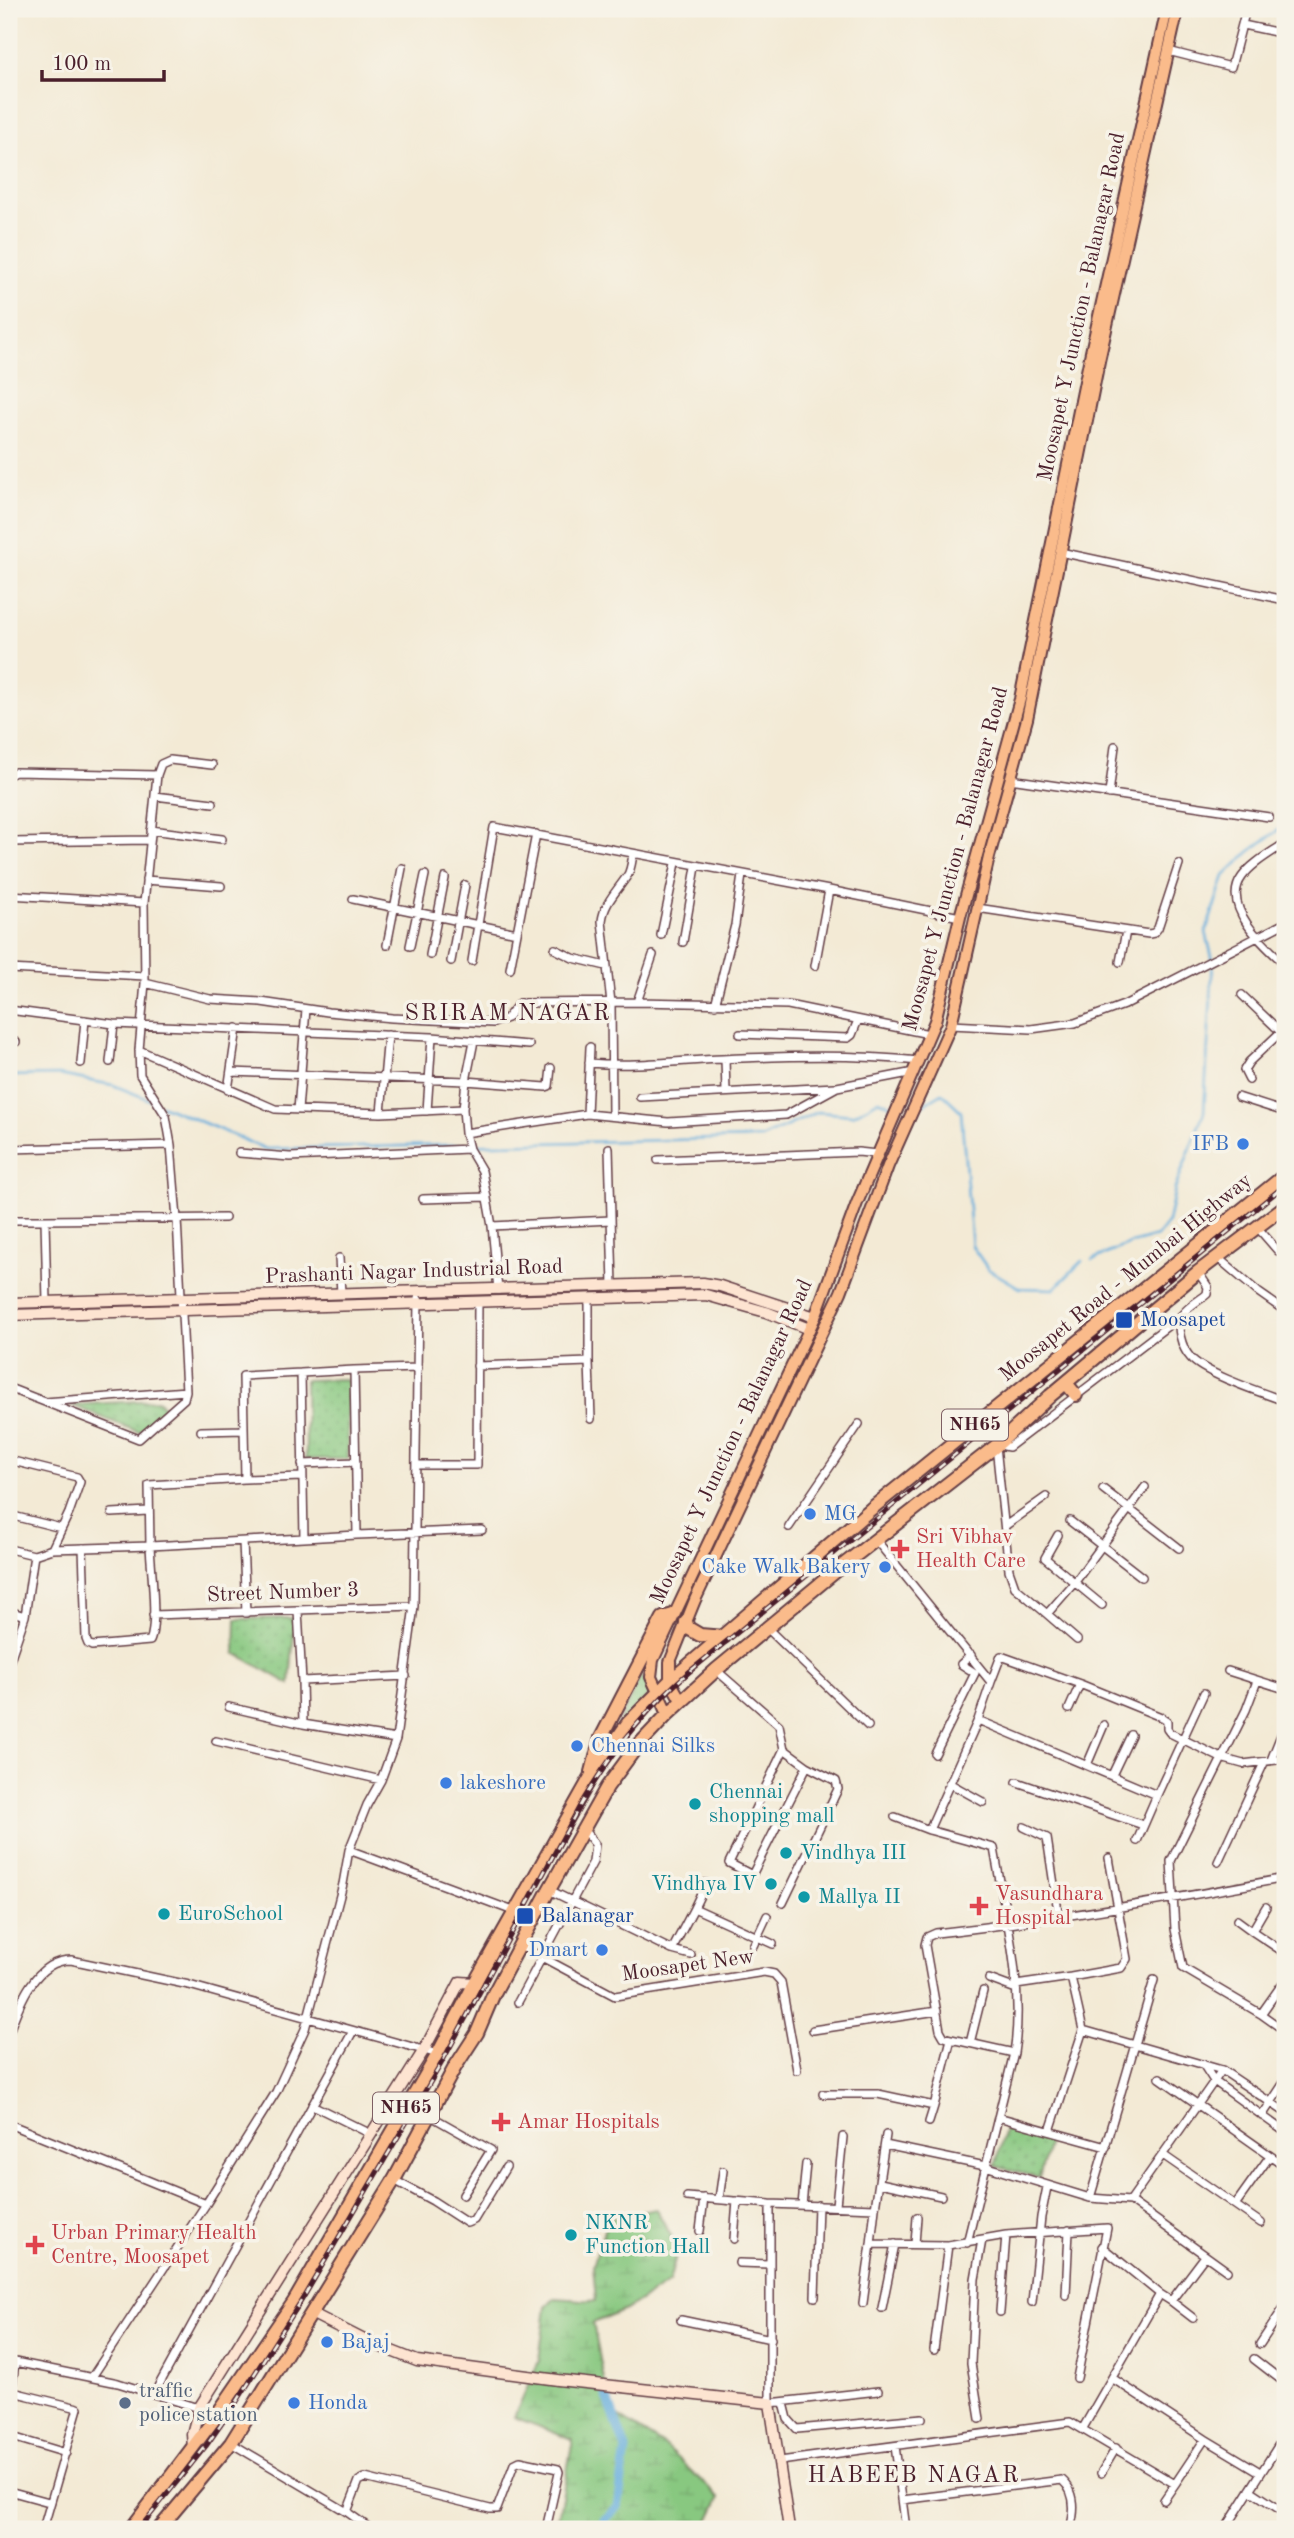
<svg xmlns="http://www.w3.org/2000/svg" width="1294" height="2538" font-family="'Old Standard TT',serif">
	<defs>
		<pattern id="wetland-marsh" width="20" height="14" patternUnits="userSpaceOnUse" patternTransform="scale(1.75)"><rect width="20" height="14" fill="#88c880"/><path d="M1 5h8M5 5V1M11 12h8M15 12V8" fill="none" stroke="#77ab6f"/></pattern>
		<pattern id="park-dots" width="8" height="8" patternUnits="userSpaceOnUse" patternTransform="scale(1.75)"><rect width="8" height="8" fill="#88c880"/><path d="M2 2h.1M6 6h.1" fill="none" stroke="#77ab6f" stroke-width="1.8" stroke-linecap="round"/></pattern>
	</defs>
	<rect width="100%" height="100%" fill="#f7f3e8"/>
	<filter id="ink" filterUnits="userSpaceOnUse"><feTurbulence type="fractalNoise" baseFrequency=".0143" numOctaves="2"/><feDisplacementMap in="SourceGraphic" scale="14" xChannelSelector="R" yChannelSelector="G"/><feConvolveMatrix kernelMatrix="1 2 1 2 8 2 1 2 1" color-interpolation-filters="sRGB"/></filter>
	<filter id="wash" filterUnits="userSpaceOnUse"><feTurbulence type="fractalNoise" baseFrequency=".00686" numOctaves="4" result="noise"/><feDisplacementMap in="SourceGraphic" scale="28" xChannelSelector="R" yChannelSelector="G"/><feGaussianBlur stdDeviation="1.57" result="paint"/><feColorMatrix in="noise" values="0 0 0 0 0 0 0 0 0 0 0 0 0 0 0 0 0 1.4 0 .05"/><feComposite in="paint" operator="in"/></filter>
	<g filter="url(#wash)">
		<rect width="100%" height="100%" fill="#f3ead5"/>
		<!-- wetland -->
		<path fill="url(#wetland-marsh)" stroke="#697456" stroke-width="2" d="M656,2209l22,39 -9,34 -43,28 -33,13 17,88 52,33 58,54 -15,31h-149l17,-89 -59,-23 25,-56 7,-54 9,-9 41,3 -3,-35 15,-48z"/>
		<!-- park -->
		<path fill="url(#park-dots)" stroke="#697456" stroke-width="2" d="M347,1379l1,80h-42l-1,-79z
			M158,1400l8,9 -27,23 -68,-27z
			M295,1618l-5,66 -55,-31 1,-34z
			M641,1675l12,17 -38,39z
			M1005,2129l44,13 -10,36 -44,-12z"/>
		<g fill="none" stroke-linecap="round" stroke-linejoin="round">
			<!-- stream -->
			<path stroke="#65addc" stroke-width="2.5" d="M9,1076l50,-1 54,10 42,17
				M161,1105l105,44 495,-11 57,-26 35,3 26,-15 16,7
				M919,1107l23,-14 19,18 11,135 16,23 32,19 34,1 28,-28
				M1092,1260l40,-17 25,-7 11,-14 7,-33 29,-77 9,-151 -7,-29 18,-56 25,-24 36,-27"/>
			<!-- canal -->
			<path stroke="#65addc" stroke-width="9" d="M600,2529l4,-9 14,-13 8,-58 -20,-55"/>
		</g>
	</g>
	<g filter="url(#ink)">
		<g fill="none" stroke-linecap="round" stroke-linejoin="round">
			<defs>
				<path id="street" d="M1243,25l42,9
					M1168,51l63,16 15,-58
					M1060,552l225,48
					M9,775l6,-3 142,3
					M1010,779l259,38
					M1109,794l6,-48
					M155,796l58,7
					M151,830l71,9
					M9,842l140,-2
					M1285,843c-14,10 -33,20 -43,34 -22,30 24,70 43,87
					M146,880l75,6
					M9,895l135,8 13,-128 4,-11 9,-4 42,5
					M353,899l164,34
					M144,903l1,80 -6,67 1,25 26,41 5,29 6,74 9,172 -2,8 -45,40 -94,-37 141,-11
					M977,908l172,26 5,-1 4,-5 21,-64
					M661,935l15,-72
					M683,942l13,-75
					M387,945l15,-77
					M410,946l15,-71
					M555,949l18,9 33,8
					M430,955l15,-77
					M451,961l14,-76
					M472,961l22,-134 335,63
					M1120,962l6,-31
					M815,966l14,-76 131,27
					M9,969l136,7
					M510,969l26,-135
					M145,983l65,16 51,3 67,10 64,6 101,5 14,-5 12,-15 118,-1 151,3 141,29
					M1242,995l43,41
					M637,1002l16,-47
					M715,1005l20,-80 7,-50
					M9,1010l105,14 318,13 97,8
					M951,1025l80,4 44,-6 49,-18 161,-82
					M740,1034l108,4 4,-3 6,-15
					M474,1041l-8,40 -3,28 2,24 4,16 13,22 10,55 6,64
					M9,1042h7
					M139,1050l136,59 106,4 82,-4
					M725,1059l1,33
					M110,1062l4,-38
					M81,1063l4,-43
					M589,1063c44,4 89,-2 133,-4 66,-3 132,-5 197,2
					M231,1072l235,9 80,6 3,-1 2,-18
					M1249,1080l-5,-10 5,-8 36,-34
					M228,1090l9,-62
					M640,1097l195,-10
					M1238,1097l47,15
					M298,1110l8,-101
					M427,1111l5,-74
					M381,1113l7,-78
					M587,1114l3,-67
					M612,1115l-1,-112 -9,-82c2,-18 15,-30 25,-45 4,-5 5,-16 6,-22
					M465,1133l122,-19 81,8 118,-7 51,-28 77,-15
					M609,1148l4,137
					M9,1149l162,-4
					M239,1153l51,4 179,-8
					M658,1160l200,-8 19,2
					M423,1199l64,-2
					M9,1220h36
					M492,1226l119,-6
					M1258,1228l20,23 7,3
					M1217,1257l41,35 27,19
					M339,1258l2,35
					M1198,1272l10,15 -1,7c-7,6 -20,13 -25,21 -7,11 0,33 8,42 14,17 73,36 95,44
					M47,1302l-2,-82 180,-2
					M589,1362l2,57
					M477,1366l112,-4v-64
					M354,1370l64,-2
					M301,1373l53,-3 3,165 -53,3
					M9,1388l36,14
					M201,1431l43,-1
					M1001,1441l3,5 5,1 173,-132
					M996,1446l13,124 6,17 32,27 28,-32 54,-73 50,39
					M9,1460l68,17 3,5 -11,31 -17,36 -18,6 -25,-6
					M302,1464l54,-2
					M417,1465h60l1,-164
					M245,1479l57,-2
					M1103,1489l26,20 16,-22
					M112,1513l36,-2
					M9,1515l52,13
					M1070,1521l72,56
					M1005,1526l41,-29
					M789,1527l70,-103
					M357,1535l125,-5
					M1058,1535l-13,23 57,47
					M876,1540l115,142 -13,38 -49,110
					M243,1542l3,71
					M52,1549l98,-3 -1,-61 96,-6 -2,-103 58,-3 3,165 -154,8c1,22 8,78 0,95l-58,5 -4,-2 -2,-5 -3,-91
					M9,1611l16,5
					M298,1611l4,70 104,-5
					M1047,1614l30,26
					M153,1615l261,-9
					M767,1628l101,98
					M9,1663l16,-47 9,-61
					M716,1670l63,55 5,24 -55,114 23,12 55,-109
					M1228,1671l57,18
					M302,1681l1,43
					M1257,1681l-11,29 -75,151 4,68 8,39 78,46 24,-34
					M991,1682l10,-26 79,28 81,33 6,4v8l3,4 51,25 22,6 42,-5
					M229,1707l74,17 93,15
					M1069,1709l11,-25
					M978,1720l179,75 47,-102
					M216,1741l165,39
					M935,1754l40,-81 -14,-9 10,-9
					M1271,1760l14,-35
					M1087,1765l17,-40
					M1112,1775l19,-40
					M1017,1782l126,43
					M949,1783l34,19
					M895,1817l34,13 65,18c11,66 31,138 20,205
					M1024,1827l23,11 12,80
					M1137,1841l20,-46
					M349,1850l167,62
					M1109,1858l18,101 -6,9 -50,9 12,53 139,40 63,42
					M1218,1862l46,-99
					M549,1890l123,60 22,-42 79,36
					M783,1903l55,-114 -2,-8 -29,-15 -23,-17
					M1266,1907l-14,24 33,22
					M694,1908l12,-25
					M1237,1920l15,11
					M519,1945l96,51 149,-24 10,2 7,8 16,88
					M753,1946l14,-30
					M672,1950l19,5
					M989,1979l27,10
					M1016,1985l55,-8
					M518,2002l75,-140 2,-18 -12,-15
					M1261,2014l24,17
					M813,2030l124,-19
					M9,2032c10,-28 26,-72 62,-72l118,25 249,69
					M951,2039l63,14 -47,190
					M970,2043l13,-52
					M1203,2064l11,17 71,51
					M1160,2078l125,88
					M823,2094h55l56,12 17,-67 -7,-2 -4,-7 -15,-85 2,-8 9,-4c118,-13 233,-33 349,-55
					M312,2105l59,29
					M429,2115l62,35 -28,45
					M1262,2116l23,-35
					M998,2117l108,30
					M929,2122l5,-16
					M9,2124l197,80 70,-112 29,-63 38,-145 6,-34 18,-45 14,-25 15,-41 18,-133 4,-307
					M1050,2131l33,-101
					M885,2145l100,21 105,32 64,-218
					M1163,2155l98,68
					M394,2180l39,21 34,22 7,-3 32,-53
					M880,2183l61,13
					M687,2197l83,7 105,4 -4,36 77,1 58,-10 101,-7 -30,150
					M1090,2198l40,3 92,-131
					M719,2199l4,-28
					M1130,2201l97,70
					M770,2204v199l108,-12
					M802,2205l4,-41
					M836,2205l7,-68
					M1235,2205l35,-49
					M875,2208l11,-73
					M700,2231l4,-33
					M734,2239l3,-38
					M915,2244l2,-27
					M739,2263l30,1
					M1160,2294l11,7 34,-45
					M1066,2295l3,-65
					M815,2297l3,-92
					M1171,2301l22,17
					M1032,2302l9,-85 6,-30
					M863,2303l8,-59
					M882,2308l13,-64
					M1000,2312l6,-77
					M681,2320l90,19
					M1260,2344l25,-38
					M934,2350l14,-105
					M1254,2359l31,24
					M9,2363l6,-1 103,21 81,25 13,14
					M92,2377l114,-173
					M1112,2378l93,61 55,33
					M9,2391l69,17 -35,121
					M154,2394l199,-363
					M784,2403l4,16 9,10 125,-11
					M9,2410l6,-48
					M980,2419l-9,-56 4,-84 7,-39
					M1083,2428l77,-134 -58,-47
					M9,2436l57,17
					M231,2443l116,69 24,17
					M895,2446l11,83
					M780,2461l290,-39 105,62 30,-45
					M1101,2473l15,-25
					M1250,2490l35,23
					M9,2491l40,11
					M902,2500l160,-20c15,13 13,32 8,49
					M1164,2500l11,-16
					M347,2512l12,-31 6,-3 125,31h7l17,-45 6,-3 38,8 1,3 -13,57
					M1226,2528l59,-93"/>
				<path id="secondary" d="M9,1303l694,-20 17,3 95,31
					M9,1315l697,-20 60,17 43,17
					M311,2313l55,28 51,20 141,19 212,23 19,126
					M193,2448l-1,-14 7,-26 225,-358 36,-68 15,1"/>
				<path id="primary" d="M682,1702l-12,-21v-19l25,-62 146,-308 47,-126 63,-141 38,-168 38,-138 72,-358 79,-352
					M668,1714l-17,-37 2,-17 162,-343 42,-114 78,-182 25,-104 60,-218 71,-347 76,-343"/>
				<path id="highway" d="M1066,1383l10,12
					M686,1622l2,6 12,7 24,2
					M592,1772l9,-34 62,-120 10,-3
					M131,2529l81,-107 82,-120 144,-248 40,-77 114,-202 36,-52 42,-42 201,-172 414,-334
					M159,2529l72,-86 163,-263 61,-113 22,-34 17,-40 55,-103 58,-103 28,-38 33,-35 48,-44 126,-104 154,-120 54,-50 148,-124 87,-66"/>
			</defs>
			<!-- street casing -->
			<use href="#street" stroke="#633d44" stroke-width="10"/>
			<!-- secondary casing -->
			<use href="#secondary" stroke="#633d44" stroke-width="13"/>
			<!-- primary casing -->
			<use href="#primary" stroke="#633d44" stroke-width="14"/>
			<!-- highway casing -->
			<use href="#highway" stroke="#633d44" stroke-width="16"/>
			<!-- street -->
			<use href="#street" stroke="#fff" stroke-width="7"/>
			<!-- secondary -->
			<use href="#secondary" stroke="#fde4d1" stroke-width="10"/>
			<!-- primary -->
			<use href="#primary" stroke="#fabb8b" stroke-width="10"/>
			<!-- highway -->
			<use href="#highway" stroke="#fabb8b" stroke-width="12"/>
			<defs>
				<path id="rail" d="M139,2529l67,-83 30,-43 67,-105 138,-234 141,-262c30,-50 63,-92 107,-130l596,-487"/>
			</defs>
			<!-- rail casing -->
			<use href="#rail" stroke="#4a1f2b" stroke-width="5"/>
			<!-- rail -->
			<use href="#rail" stroke="#f7f3e8" stroke-width="2.5" stroke-dasharray="8" stroke-linecap="butt"/>
		</g>
	</g>
	<!-- markers -->
	<g fill="#3f7fe0" stroke="#f7f3e8" stroke-width="2.5">
		<circle cx="1243" cy="1144" r="7"/>
		<circle cx="810" cy="1514" r="7"/>
		<circle cx="885" cy="1567" r="7"/>
		<circle cx="577" cy="1746" r="7"/>
		<circle cx="446" cy="1783" r="7"/>
		<circle cx="602" cy="1950" r="7"/>
		<circle cx="327" cy="2342" r="7"/>
		<circle cx="294" cy="2403" r="7"/>
	</g>
	<g fill="#1a4fb4" stroke="#f7f3e8" stroke-width="2.5">
		<rect x="1115" y="1311" width="18" height="18" rx="3.5"/>
		<rect x="516" y="1907" width="18" height="18" rx="3.5"/>
	</g>
	<g fill="#e0444e" stroke="#f7f3e8" stroke-width="2.5">
		<path d="M896.5 1538.5h7v7h7v7h-7v7h-7v-7h-7v-7h7z"/>
		<path d="M975.5 1895.5h7v7h7v7h-7v7h-7v-7h-7v-7h7z"/>
		<path d="M497.5 2111.5h7v7h7v7h-7v7h-7v-7h-7v-7h7z"/>
		<path d="M31.5 2234.5h7v7h7v7h-7v7h-7v-7h-7v-7h7z"/>
	</g>
	<g fill="#0f9aa8" stroke="#f7f3e8" stroke-width="2.5">
		<circle cx="695" cy="1804" r="7"/>
		<circle cx="786" cy="1853" r="7"/>
		<circle cx="771" cy="1884" r="7"/>
		<circle cx="804" cy="1897" r="7"/>
		<circle cx="164" cy="1914" r="7"/>
		<circle cx="571" cy="2235" r="7"/>
	</g>
	<circle fill="#5c6f8a" stroke="#f7f3e8" stroke-width="2.5" cx="125" cy="2403" r="7"/>
	<g text-anchor="middle" dominant-baseline="central" stroke-width="7" stroke-linejoin="round" paint-order="stroke">
		<!-- shield labels -->
		<g fill="#f7f3e8" stroke="#7e5f64" stroke-width="2">
			<rect x="942" y="1409.5" width="66" height="31" rx="5"/>
			<rect x="373" y="2092.5" width="66" height="31" rx="5"/>
		</g>
		<g font-size="19" font-weight="bold" fill="#4a1f2b">
			<text x="975" y="1425">NH65</text>
			<text x="406" y="2108">NH65</text>
		</g>
		<!-- street labels -->
		<g font-size="21" fill="#4a1f2b" stroke="#f7f3e8">
			<text transform="translate(1082 307) rotate(-78)">Moosapet Y Junction - Balanagar Road</text>
			<text transform="translate(956 859) rotate(-75)">Moosapet Y Junction - Balanagar Road</text>
			<text transform="translate(414 1272) rotate(-2)">Prashanti Nagar Industrial Road</text>
			<text transform="translate(1126 1278) rotate(-39)">Moosapet Road - Mumbai Highway</text>
			<text transform="translate(732 1442) rotate(-65)">Moosapet Y Junction - Balanagar Road</text>
			<text transform="translate(283 1593) rotate(-2)">Street Number 3</text>
			<text transform="translate(688 1966) rotate(-8)">Moosapet New</text>
		</g>
		<!-- shop labels -->
		<g font-size="21" fill="#366cbe" stroke="#f7f3e8" text-anchor="start">
			<text x="1229" y="1144" text-anchor="end">IFB</text>
			<text x="824" y="1514">MG</text>
			<text x="871" y="1567" text-anchor="end">Cake Walk Bakery</text>
			<text x="591" y="1746">Chennai Silks</text>
			<text x="460" y="1783">lakeshore</text>
			<text x="588" y="1950" text-anchor="end">Dmart</text>
			<text x="341" y="2342">Bajaj</text>
			<text x="308" y="2403">Honda</text>
		</g>
		<!-- transit labels -->
		<g font-size="21" fill="#164399" stroke="#f7f3e8" text-anchor="start">
			<text x="1140" y="1320">Moosapet</text>
			<text x="541" y="1916">Balanagar</text>
		</g>
		<!-- health labels -->
		<g font-size="21" fill="#be3a42" stroke="#f7f3e8" text-anchor="start">
			<text x="916" y="1537">Sri Vibhav<tspan x="916" dy="24">Health Care</tspan></text>
			<text x="995" y="1894">Vasundhara<tspan x="995" dy="24">Hospital</tspan></text>
			<text x="517" y="2122">Amar Hospitals</text>
			<text x="51" y="2233">Urban Primary Health<tspan x="51" dy="24">Centre, Moosapet</tspan></text>
		</g>
		<!-- culture labels -->
		<g font-size="21" fill="#0d838f" stroke="#f7f3e8" text-anchor="start">
			<text x="709" y="1792">Chennai<tspan x="709" dy="24">shopping mall</tspan></text>
			<text x="800" y="1853">Vindhya III</text>
			<text x="757" y="1884" text-anchor="end">Vindhya IV</text>
			<text x="818" y="1897">Mallya II</text>
			<text x="178" y="1914">EuroSchool</text>
			<text x="585" y="2223">NKNR<tspan x="585" dy="24">Function Hall</tspan></text>
		</g>
		<!-- service labels -->
		<g font-size="21" fill="#4e5e75" stroke="#f7f3e8" text-anchor="start">
			<text x="139" y="2391">traffic<tspan x="139" dy="24">police station</tspan></text>
		</g>
		<!-- neighbourhood labels -->
		<g font-size="23" letter-spacing="2" fill="#4a1f2b" stroke="#f7f3e8">
			<text x="508" y="1013">SRIRAM NAGAR</text>
			<text x="914" y="2475">HABEEB NAGAR</text>
		</g>
	</g>
	<!-- margin -->
	<rect width="1294" height="2538" fill="none" stroke="#f7f3e8" stroke-width="35"/>
	<!-- scale -->
	<path d="M42 70v10h122v-10" fill="none" stroke="#4a1f2b" stroke-width="3.5"/>
	<text x="52" y="70" font-size="21" fill="#4a1f2b" stroke="#f7f3e8" stroke-width="5" paint-order="stroke">100 m</text>
</svg>
